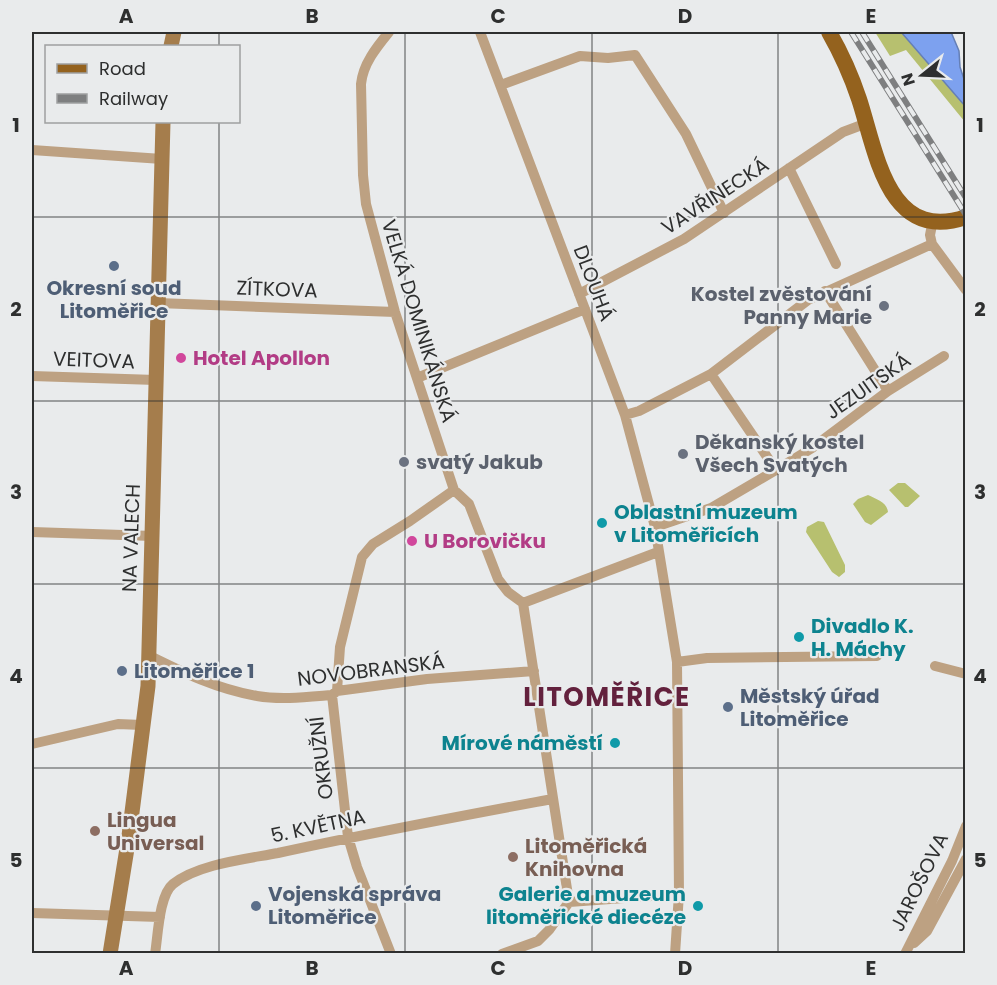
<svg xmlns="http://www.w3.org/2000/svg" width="997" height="985" font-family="Poppins,sans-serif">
	<rect width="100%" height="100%" fill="#e9ebec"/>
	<!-- green -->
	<path fill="#b7c06f" d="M875,32h26l64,74v16l-59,-72 -16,6z
		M898,483h7l15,13 -12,11h-3l-16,-17z
		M868,495c8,4 19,7 20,17l-17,13 -6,-3 -12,-18 5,-5z
		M818,521l6,1 21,43v7l-6,5 -7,-5 -26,-40 1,-5z"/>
	<!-- water -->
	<path fill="#7da1ef" stroke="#657fb5" stroke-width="1.5" d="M901,32h50l8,19 1,16 5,15v24z"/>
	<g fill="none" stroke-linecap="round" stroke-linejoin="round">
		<!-- street -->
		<path stroke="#bda182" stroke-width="10" d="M389,32c-13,16 -26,32 -28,52l2,91 3,29 29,108 59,178 15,14 29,75 10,13 15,11
			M480,32l145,383 30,112 22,135 2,232 -4,60
			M501,85l79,-29 28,2 27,-3 51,79 38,79
			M32,150l130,9
			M789,168l47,96
			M933,220l-3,15 2,9 34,46
			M825,291l63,100
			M579,294l105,-55 159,-107 24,-9
			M158,303l237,9
			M711,374l65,96
			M32,376l124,4
			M417,378l168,-69
			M625,415l14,-4 72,-37 97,-74 124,-56
			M655,527l56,-19 65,-38 36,-22 76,-57 56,-35
			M32,532l121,4
			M523,603l46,299
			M523,603l135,-51
			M148,655c36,18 69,34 109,41 24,4 50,1 75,-1l5,-4 90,-12 107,-8
			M677,662l30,-4 170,-2
			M935,666l31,8
			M337,691l3,-44 22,-90 11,-13 37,-23 44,-31
			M332,695l16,142 9,30 34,87
			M32,744l86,-20 24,1
			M569,902l110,-8
			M32,913l128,4
			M914,943l13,-12 39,-72
			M155,954c3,-18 4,-59 18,-70 25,-20 74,-25 105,-31 91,-20 183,-37 274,-54
			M502,954l36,-13 11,-11 20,-28
			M905,954l47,-93 14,-35"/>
		<!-- secondary -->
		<path stroke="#a57d4c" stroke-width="15" d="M171,46l3,-14
			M110,954l19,-118 19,-150 15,-564"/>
		<!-- primary -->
		<path stroke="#94621e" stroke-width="16" d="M829,32c12,21 22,43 30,67 17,51 28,145 107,118"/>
		<defs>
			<path id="rail" d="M851,32l115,183
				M862,32l104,166"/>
		</defs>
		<!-- rail casing -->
		<use href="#rail" stroke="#7e7f80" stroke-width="6"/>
		<!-- rail -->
		<use href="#rail" stroke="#e9ebec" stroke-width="4" stroke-dasharray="11" stroke-linecap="butt"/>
	</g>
	<!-- grid -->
	<path fill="none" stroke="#2e2f2f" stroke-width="1.5" stroke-opacity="0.55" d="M219,32v14M405,32v922M592,32v922M778,32v922M219,122v832M32,217h934M32,401h934M32,584h934M32,768h934"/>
	<!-- markers -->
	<g fill="#5c6f8a" stroke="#e9ebec" stroke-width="2">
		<circle cx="114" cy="266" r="6"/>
		<circle cx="122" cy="671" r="6"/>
		<circle cx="728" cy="707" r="6"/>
		<circle cx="256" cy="906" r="6"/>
	</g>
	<g fill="#6b7280" stroke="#e9ebec" stroke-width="2">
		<circle cx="884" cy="306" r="6"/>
		<circle cx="683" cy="454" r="6"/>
		<circle cx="404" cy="462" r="6"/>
	</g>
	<g fill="#d1479c" stroke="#e9ebec" stroke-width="2">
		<circle cx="181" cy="358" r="6"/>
		<circle cx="412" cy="541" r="6"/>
	</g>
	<g fill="#0f9aa8" stroke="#e9ebec" stroke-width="2">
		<circle cx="602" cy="523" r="6"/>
		<circle cx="799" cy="637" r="6"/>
		<circle cx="615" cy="743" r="6"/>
		<circle cx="698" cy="906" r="6"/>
	</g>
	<g fill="#8d6e63" stroke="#e9ebec" stroke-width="2">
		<circle cx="95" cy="831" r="6"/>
		<circle cx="513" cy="857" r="6"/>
	</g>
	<g text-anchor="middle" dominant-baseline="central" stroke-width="4.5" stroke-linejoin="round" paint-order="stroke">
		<!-- street labels -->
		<g font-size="20" fill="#2e2f2f" stroke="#e9ebec">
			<text transform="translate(715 196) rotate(-33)">VAVŘINECKÁ</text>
			<text transform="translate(594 283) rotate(69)">DLOUHÁ</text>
			<text transform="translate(277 289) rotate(2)">ZÍTKOVA</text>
			<text transform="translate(419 321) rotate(73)">VELKÁ DOMINIKÁNSKÁ</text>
			<text transform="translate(94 360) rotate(2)">VEITOVA</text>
			<text transform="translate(868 386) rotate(-35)">JEZUITSKÁ</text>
			<text transform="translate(131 538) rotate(-88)">NA VALECH</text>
			<text transform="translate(371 670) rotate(-7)">NOVOBRANSKÁ</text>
			<text transform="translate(321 758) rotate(-97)">OKRUŽNÍ</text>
			<text transform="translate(318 826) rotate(-12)">5. KVĚTNA</text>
			<text transform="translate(919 882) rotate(-64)">JAROŠOVA</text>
		</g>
		<!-- service labels -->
		<g font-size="20" font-weight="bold" fill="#4e5e75" stroke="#e9ebec" text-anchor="start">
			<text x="114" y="288" text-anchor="middle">Okresní soud<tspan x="114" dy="23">Litoměřice</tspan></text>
			<text x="134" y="671">Litoměřice 1</text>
			<text x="740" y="696">Městský úřad<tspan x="740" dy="23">Litoměřice</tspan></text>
			<text x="268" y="894">Vojenská správa<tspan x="268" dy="23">Litoměřice</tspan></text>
		</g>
		<!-- worship labels -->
		<g font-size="20" font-weight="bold" fill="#5b616d" stroke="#e9ebec" text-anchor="start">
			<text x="872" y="294" text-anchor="end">Kostel zvěstování<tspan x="872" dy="23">Panny Marie</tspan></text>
			<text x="695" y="442">Děkanský kostel<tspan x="695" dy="23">Všech Svatých</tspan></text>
			<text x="416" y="462">svatý Jakub</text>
		</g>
		<!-- hotel labels -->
		<g font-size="20" font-weight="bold" fill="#b23c85" stroke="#e9ebec" text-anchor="start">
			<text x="193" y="358">Hotel Apollon</text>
			<text x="424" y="541">U Borovičku</text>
		</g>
		<!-- culture labels -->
		<g font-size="20" font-weight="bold" fill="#0d838f" stroke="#e9ebec" text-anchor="start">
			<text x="614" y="512">Oblastní muzeum<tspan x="614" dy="23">v Litoměřicích</tspan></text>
			<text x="811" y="626">Divadlo K.<tspan x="811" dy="23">H. Máchy</tspan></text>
			<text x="603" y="743" text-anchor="end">Mírové náměstí</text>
			<text x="686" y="894" text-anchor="end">Galerie a muzeum<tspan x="686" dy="23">litoměřické diecéze</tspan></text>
		</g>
		<!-- education labels -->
		<g font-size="20" font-weight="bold" fill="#785e54" stroke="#e9ebec" text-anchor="start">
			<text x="107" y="820">Lingua<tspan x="107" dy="23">Universal</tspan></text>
			<text x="525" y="846">Litoměřická<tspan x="525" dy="23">Knihovna</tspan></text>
		</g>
		<!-- district labels -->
		<g font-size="26" font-weight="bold" letter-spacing="1.5" fill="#63213d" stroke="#e9ebec">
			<text x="607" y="697">LITOMĚŘICE</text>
		</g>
	</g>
	<!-- border -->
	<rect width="997" height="985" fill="none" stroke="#e9ebec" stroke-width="66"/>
	<!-- legend -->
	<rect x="45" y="45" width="195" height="78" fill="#e9ebec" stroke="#9ea0a0" stroke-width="1.5"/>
	<rect x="57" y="64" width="30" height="9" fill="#94621e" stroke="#9ea0a0" stroke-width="1.5"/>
	<text x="99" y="75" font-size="18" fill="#2e2f2f">Road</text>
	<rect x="57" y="94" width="30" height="9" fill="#7e7f80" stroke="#9ea0a0" stroke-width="1.5"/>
	<text x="99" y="105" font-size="18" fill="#2e2f2f">Railway</text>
	<!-- north arrow -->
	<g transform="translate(922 75) rotate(252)" stroke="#e9ebec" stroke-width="4.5" paint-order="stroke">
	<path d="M0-4.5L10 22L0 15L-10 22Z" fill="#2e2f2f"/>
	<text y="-9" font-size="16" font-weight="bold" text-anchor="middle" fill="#2e2f2f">N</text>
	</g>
	<rect x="33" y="33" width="931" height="919" fill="none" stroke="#2e2f2f" stroke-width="2"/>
	<g font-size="20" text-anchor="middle" font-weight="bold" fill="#2e2f2f">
		<text x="126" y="23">A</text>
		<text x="312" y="23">B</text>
		<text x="498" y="23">C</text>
		<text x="685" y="23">D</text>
		<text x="871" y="23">E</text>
		<text x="16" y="132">1</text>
		<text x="980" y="132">1</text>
		<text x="16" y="316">2</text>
		<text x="980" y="316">2</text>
		<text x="16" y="499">3</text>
		<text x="980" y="499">3</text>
		<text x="16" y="683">4</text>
		<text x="980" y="683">4</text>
		<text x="16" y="867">5</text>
		<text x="980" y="867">5</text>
		<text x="126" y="975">A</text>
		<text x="312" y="975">B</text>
		<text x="498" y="975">C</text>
		<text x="685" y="975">D</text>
		<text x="871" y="975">E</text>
	</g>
</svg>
